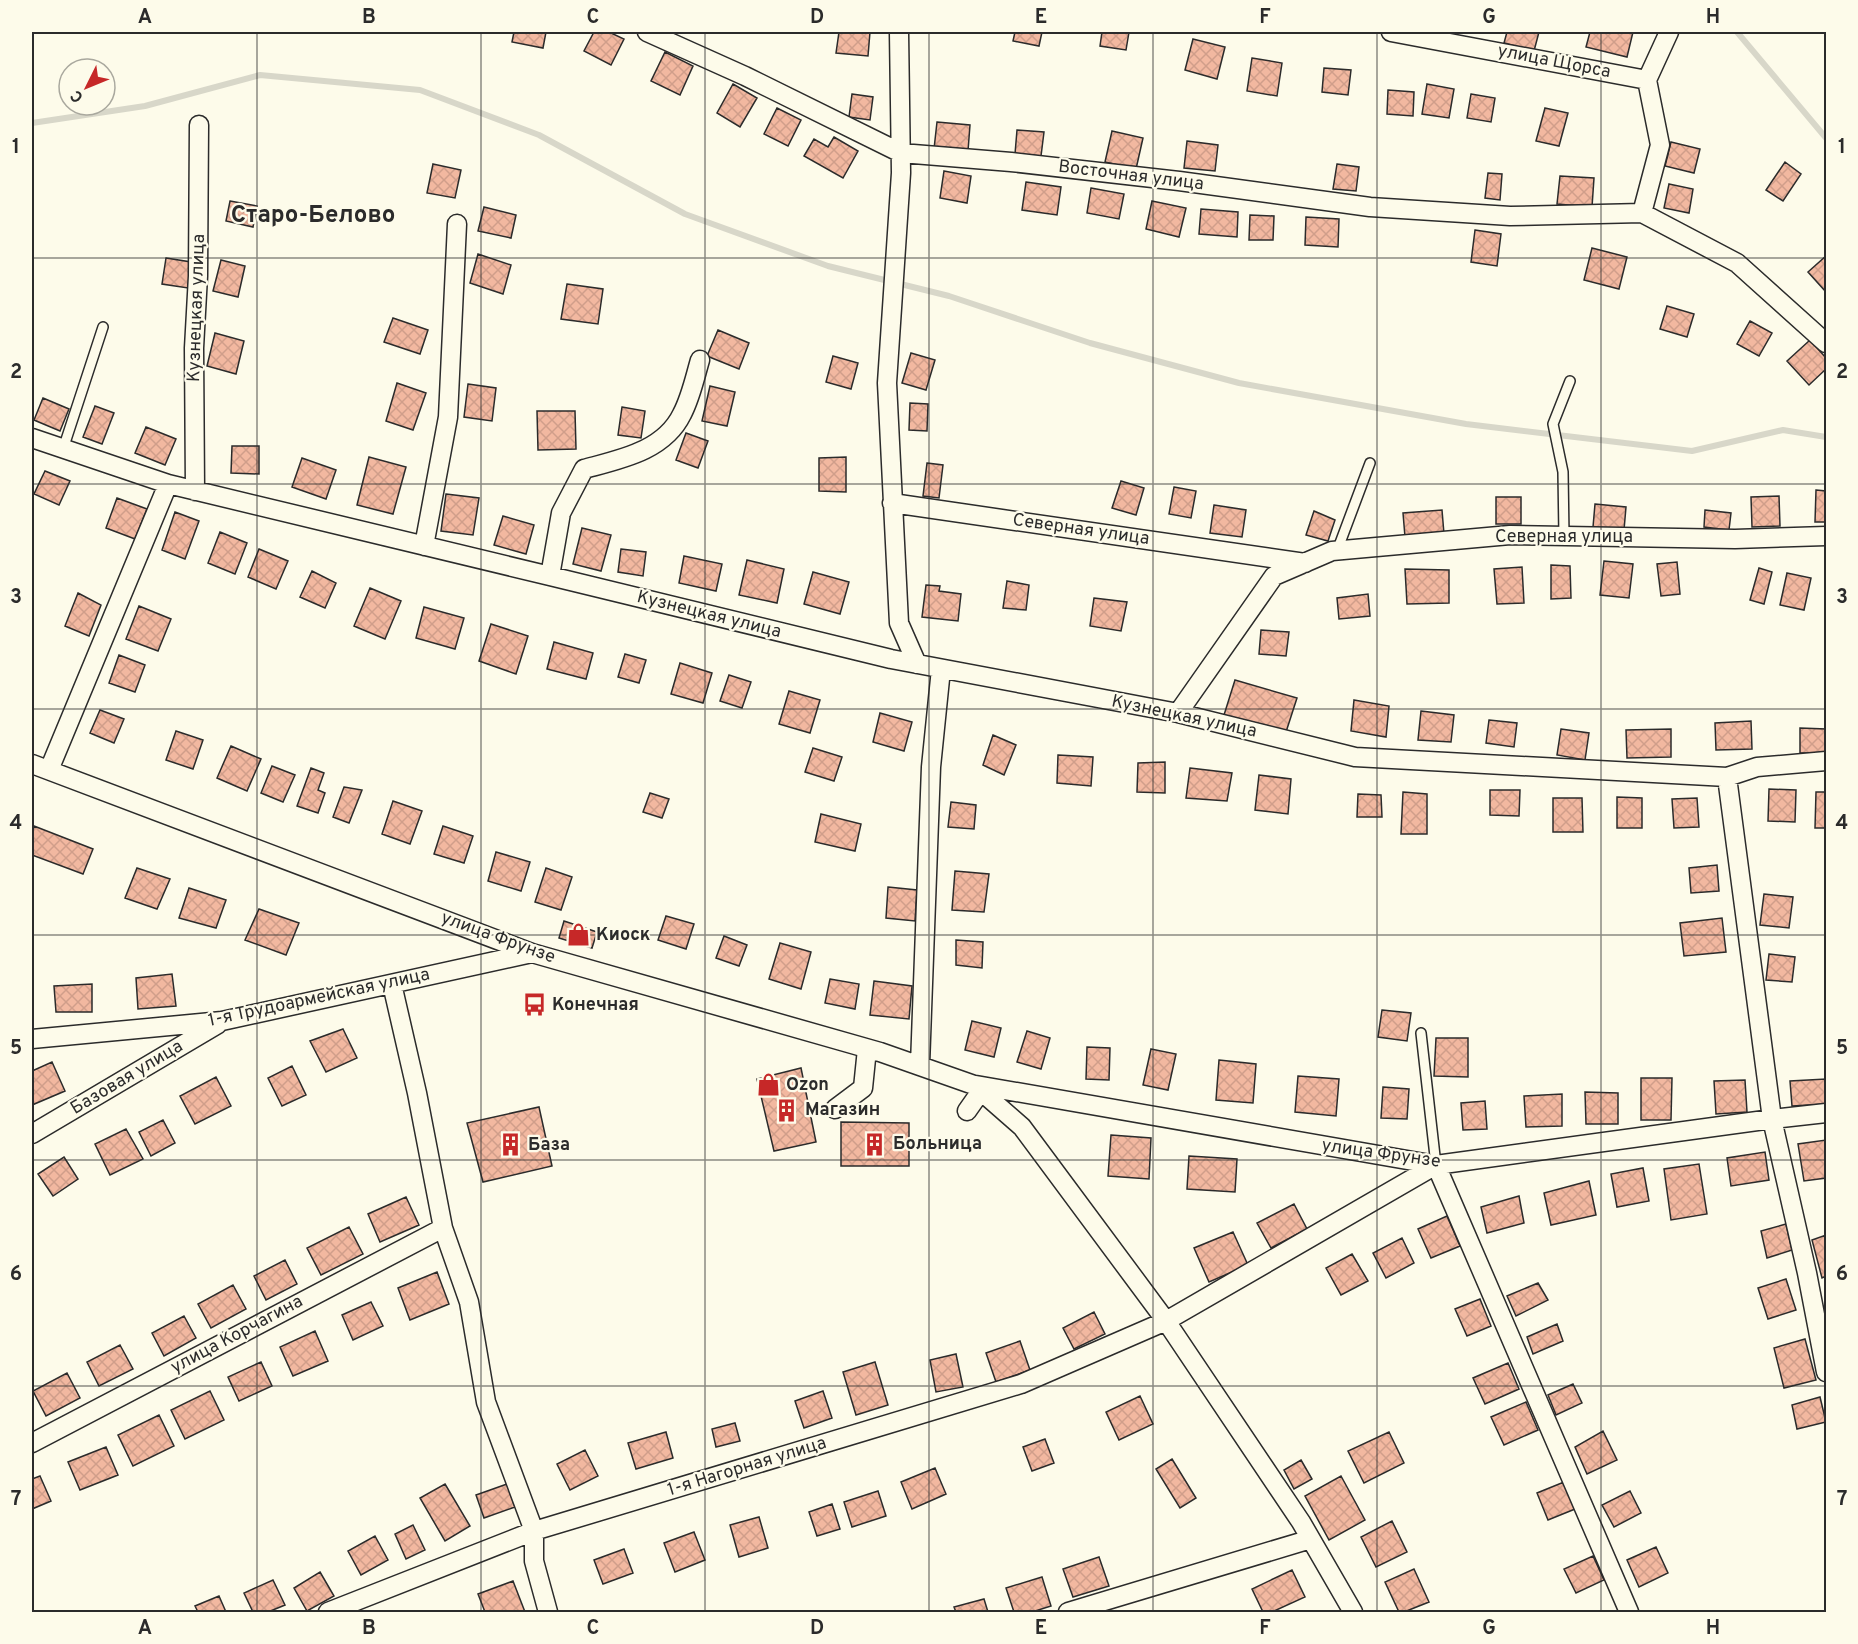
<svg xmlns="http://www.w3.org/2000/svg" width="1858" height="1644" font-family="Overpass,sans-serif">
	<defs>
		<pattern id="building-cross-hatch" width="8" height="8" patternUnits="userSpaceOnUse" patternTransform="scale(1.5)"><rect width="8" height="8" fill="#f2b8a0"/><path d="M0 0l8 8M0 8l8-8" fill="none" stroke="#d09e8a"/></pattern>
	</defs>
	<rect width="100%" height="100%" fill="#fdfbea"/>
	<g fill="none" stroke-linecap="round" stroke-linejoin="round">
		<!-- stream -->
		<path stroke="#d8d7c9" stroke-width="6" d="M1737,32l89,106
			M32,123l113,-17 115,-31 160,15 119,45 146,79 143,52 121,30 141,47 149,40 227,41 226,27 91,-21 43,7"/>
	</g>
	<!-- building -->
	<path fill="url(#building-cross-hatch)" stroke="#2b2b2b" stroke-width="1.5" d="M514,32h32l-3,16 -31,-6z
		M594,32h15l15,7 -13,26 -27,-14z
		M839,32h31l-2,24 -32,-3z
		M1015,32h27l-3,14 -26,-5z
		M1102,32h27l-3,18 -26,-4z
		M1507,32h32l-5,19 -30,-8z
		M1590,32h43l-6,25 -41,-10z
		M1193,39l32,8 -8,32 -32,-9z
		M665,52l28,14 -13,29 -29,-14z
		M1252,58l30,5 -5,33 -30,-5z
		M1324,68l27,2 -3,25 -26,-3z
		M733,84l24,14 -17,29 -23,-14z
		M1427,84l27,5 -5,29 -27,-4z
		M1388,90l26,2 -1,24 -26,-2z
		M852,94l21,3 -3,23 -21,-3z
		M1471,94l24,4 -4,24 -24,-4z
		M777,108l24,12 -13,26 -24,-12z
		M1545,108l23,5 -9,33 -23,-5z
		M937,122l33,3 -2,26 -34,-2z
		M1017,130l27,2 -3,24 -26,-2z
		M1112,131l31,7 -7,31 -31,-7z
		M834,137l24,14 -15,27 -39,-22 10,-17 14,8z
		M1187,141l31,4 -3,26 -31,-3z
		M1671,142l29,7 -6,24 -29,-7z
		M1785,162l16,12 -18,27 -17,-11z
		M433,164l28,6 -6,28 -28,-5z
		M1337,164l22,3 -3,24 -23,-2z
		M944,171l27,5 -4,27 -27,-5z
		M1488,173l14,1 -2,26 -15,-2z
		M1560,176l34,2 -2,29 -35,-3z
		M1026,182l35,5 -4,28 -35,-5z
		M1669,184l24,5 -4,24 -25,-5z
		M1091,188l33,6 -5,25 -32,-6z
		M230,201l27,5 -4,21 -27,-6z
		M1152,201l34,7 -7,29 -33,-8z
		M484,207l32,8 -5,23 -33,-7z
		M1201,209l37,3 -1,25 -38,-3z
		M1250,215l24,1 -1,24h-24z
		M1306,217l33,2 -1,28 -33,-2z
		M1475,230l26,4 -4,32 -26,-4z
		M1592,248l35,9 -8,32 -35,-9z
		M478,254l33,11 -8,29 -33,-11z
		M1826,256v36l-18,-20z
		M166,258l25,4 -3,26 -26,-4z
		M221,260l24,6 -7,31 -25,-6z
		M567,284l36,5 -5,35 -37,-5z
		M1667,306l27,8 -7,23 -27,-8z
		M393,318l35,12 -8,24 -36,-12z
		M1750,321l22,12 -13,23 -22,-12z
		M718,330l31,13 -10,26 -32,-13z
		M215,333l29,8 -8,33 -29,-8z
		M1810,340l16,18v11l-17,16 -22,-24z
		M911,353l24,7 -9,30 -24,-7z
		M833,356l25,7 -7,26 -25,-7z
		M397,383l29,10 -13,37 -27,-9z
		M468,384l28,4 -4,33 -28,-4z
		M710,386l25,6 -8,34 -25,-5z
		M43,398l26,11 -9,22 -26,-11z
		M910,403l18,1 -1,27 -18,-1z
		M95,406l19,7 -12,31 -19,-7z
		M622,407l23,4 -4,27 -23,-3z
		M537,411h38l1,38 -38,1z
		M146,427l30,12 -11,26 -30,-12z
		M686,433l22,8 -10,27 -22,-8z
		M232,446h27v28l-28,-1z
		M369,457l37,10 -13,47 -36,-9z
		M846,457v35l-27,-1v-33z
		M302,458l34,12 -10,29 -34,-12z
		M927,463l16,2 -4,33 -16,-2z
		M45,471l25,10 -11,24 -25,-11z
		M1121,481l23,7 -8,27 -24,-7z
		M1174,487l22,4 -5,27 -22,-4z
		M1816,490l10,1v31h-11z
		M446,494l33,4 -6,37 -32,-4z
		M1779,496l1,30 -28,1 -1,-30z
		M1496,497h25v27h-25z
		M117,498l30,11 -12,30 -29,-11z
		M1595,504l31,3 -2,23 -31,-3z
		M1214,505l32,5 -4,27 -32,-4z
		M1442,510l2,24 -39,3 -2,-24z
		M1705,510l26,3 -2,17 -25,-3z
		M1314,511l21,9 -7,21 -22,-6z
		M175,512l24,9 -14,38 -23,-9z
		M503,516l31,9 -8,29 -32,-9z
		M582,528l29,7 -10,36 -28,-7z
		M220,532l27,11 -12,31 -27,-11z
		M259,549l29,12 -12,28 -28,-12z
		M621,549l25,3 -3,24 -25,-4z
		M684,556l38,8 -6,27 -37,-8z
		M747,560l37,9 -7,34 -38,-8z
		M1604,561l29,3 -4,34 -29,-3z
		M1677,562l3,32 -19,2 -4,-32z
		M1551,565l19,1 1,32 -20,1z
		M1522,567l2,36 -27,1 -3,-35z
		M1759,568l13,4 -8,32 -14,-4z
		M1405,569l44,1v33l-42,1z
		M312,571l24,12 -11,25 -25,-11z
		M813,572l36,10 -9,32 -36,-10z
		M1787,573l24,5 -7,32 -24,-5z
		M1007,581l22,4 -3,25 -23,-2z
		M926,585l14,1 -1,5 22,3 -3,27 -36,-4z
		M370,588l31,13 -16,38 -31,-13z
		M78,593l23,12 -12,31 -24,-10z
		M1368,594l2,22 -31,3 -2,-21z
		M1094,598l33,4 -6,29 -31,-5z
		M139,606l32,13 -13,32 -32,-12z
		M424,607l40,11 -9,31 -39,-11z
		M491,624l37,12 -12,38 -37,-13z
		M1261,630l28,2 -3,24 -27,-2z
		M554,642l39,11 -7,26 -39,-10z
		M625,654l21,6 -7,23 -21,-6z
		M119,655l26,10 -10,27 -26,-9z
		M680,663l32,10 -9,30 -32,-9z
		M729,675l22,7 -9,26 -22,-7z
		M1235,680l62,18 -11,34 -62,-17z
		M789,691l31,9 -10,33 -31,-9z
		M1354,700l35,6 -3,31 -35,-6z
		M100,710l24,9 -10,24 -24,-10z
		M1421,711l33,4 -3,27 -33,-2z
		M880,713l32,9 -8,29 -31,-9z
		M1489,720l28,3 -3,24 -28,-4z
		M1751,721l1,28 -36,1 -1,-27z
		M1800,728l26,1v24h-26z
		M1561,729l28,4 -4,27 -28,-5z
		M1671,729v28l-44,1 -1,-28z
		M176,731l27,9 -10,29 -27,-9z
		M993,735l23,10 -12,30 -21,-10z
		M231,746l30,13 -14,32 -30,-13z
		M813,748l29,9 -8,24 -29,-9z
		M1058,755l35,2 -2,29 -34,-3z
		M1165,762v31l-28,-1 1,-29z
		M272,766l23,9 -12,27 -22,-9z
		M311,768l13,5 -6,17 7,3 -7,20 -21,-7z
		M1190,768l42,5 -5,28 -41,-3z
		M1259,775l32,4 -3,35 -33,-4z
		M344,787l18,3 -13,33 -16,-6z
		M1769,789l27,1 -1,32 -27,-1z
		M1490,790h30l-1,26 -29,-1z
		M1403,792l24,2v40h-26z
		M1816,792h10v36h-11z
		M650,793l19,6 -7,19 -19,-6z
		M1358,794l23,1 1,22h-25z
		M1617,797l25,1v30h-25z
		M1553,798h29l1,34h-30z
		M1697,798l2,29 -25,1 -2,-29z
		M393,801l29,10 -12,33 -28,-10z
		M951,802l25,3 -2,24 -26,-2z
		M821,814l40,10 -6,27 -40,-9z
		M34,826l59,23 -10,25 -51,-19v-21z
		M443,826l30,10 -9,27 -30,-9z
		M496,852l34,10 -9,29 -33,-10z
		M1717,865l2,26 -28,2 -2,-25z
		M137,868l33,11 -13,30 -32,-11z
		M546,868l26,9 -11,33 -26,-8z
		M955,871l34,3 -5,38 -32,-2z
		M888,887l29,3 -2,31 -29,-3z
		M189,888l37,12 -10,28 -37,-10z
		M1764,894l29,3 -4,31 -29,-3z
		M259,909l40,14 -13,32 -41,-15z
		M666,916l28,8 -8,25 -28,-9z
		M1722,918l4,34 -42,4 -4,-33z
		M564,921l33,11 -5,16 -33,-10z
		M724,936l23,9 -8,21 -23,-8z
		M956,940l27,2 -1,26 -26,-3z
		M780,943l31,9 -10,37 -32,-10z
		M1769,954l26,3 -3,25 -26,-2z
		M172,974l4,32 -38,3 -2,-31z
		M830,979l29,5 -4,25 -30,-6z
		M874,981l38,5 -3,33 -39,-4z
		M92,984v28h-36l-2,-26z
		M1382,1010l29,3 -4,28 -29,-4z
		M972,1021l29,7 -7,29 -29,-7z
		M343,1029l14,29 -31,14 -16,-31z
		M1027,1031l23,7 -9,31 -24,-7z
		M1436,1038h32v39l-34,-1z
		M1087,1047l23,1 -1,32 -23,-1z
		M1151,1049l25,5 -8,36 -25,-5z
		M1219,1060l37,4 -3,39 -37,-3z
		M52,1062l13,29 -33,14v-34z
		M292,1066l14,29 -24,11 -14,-28z
		M801,1068l15,74 -42,9 -17,-72z
		M1298,1076l41,3 -3,37 -41,-4z
		M216,1077l15,29 -36,18 -15,-28z
		M1641,1078h31l-1,42h-30z
		M1826,1079v25l-34,2 -2,-25z
		M1745,1080l2,32 -31,2 -2,-33z
		M1383,1087l26,2 -2,30 -26,-1z
		M1585,1092l33,1v31h-32z
		M1562,1094v32l-36,1 -2,-31z
		M1485,1101l2,28 -24,1 -2,-27z
		M539,1107l13,59 -69,16 -16,-59z
		M163,1120l12,23 -24,13 -12,-24z
		M841,1122l68,1v43h-68z
		M126,1129l17,30 -33,16 -15,-31z
		M1111,1135l40,3 -2,41 -41,-3z
		M1826,1140v38l-22,3 -6,-37z
		M1765,1152l4,28 -38,6 -4,-28z
		M1189,1156l48,3 -2,33 -48,-3z
		M64,1157l14,22 -25,17 -15,-22z
		M1699,1164l8,50 -36,6 -7,-51z
		M1643,1168l6,33 -32,6 -6,-33z
		M1589,1181l7,34 -45,10 -7,-32z
		M1519,1196l5,27 -37,10 -6,-26z
		M406,1197l13,28 -39,17 -12,-28z
		M1294,1204l13,25 -36,19 -14,-25z
		M1447,1216l13,30 -29,12 -13,-29z
		M1786,1224l6,26 -25,8 -6,-27z
		M349,1227l14,27 -42,21 -14,-27z
		M1233,1232l15,33 -39,17 -15,-34z
		M1826,1235v41l-4,2 -10,-38z
		M1402,1238l12,25 -28,15 -13,-25z
		M1352,1254l16,27 -27,14 -15,-27z
		M285,1260l12,24 -31,16 -12,-24z
		M437,1272l12,32 -39,16 -12,-32z
		M1786,1279l10,31 -28,9 -10,-31z
		M1538,1283l10,17 -32,16 -9,-20z
		M233,1285l13,24 -35,19 -13,-24z
		M1480,1299l11,27 -24,10 -12,-27z
		M371,1302l12,24 -30,14 -11,-25z
		M1094,1312l11,22 -31,15 -11,-21z
		M184,1316l12,22 -32,18 -12,-23z
		M1557,1324l6,17 -30,13 -6,-17z
		M315,1331l13,30 -35,15 -13,-29z
		M1805,1339l11,41 -32,8 -10,-40z
		M1020,1341l10,29 -34,12 -10,-29z
		M120,1345l13,24 -34,17 -12,-24z
		M956,1354l7,33 -27,5 -6,-32z
		M261,1362l11,24 -33,15 -11,-24z
		M875,1362l13,43 -32,10 -13,-43z
		M1508,1363l11,26 -34,15 -12,-26z
		M67,1373l13,25 -34,18 -13,-25z
		M1573,1384l9,19 -26,12 -8,-20z
		M210,1391l14,29 -39,19 -14,-29z
		M823,1391l9,27 -28,10 -9,-27z
		M1140,1396l13,28 -34,16 -13,-28z
		M1820,1397l6,25 -29,7 -5,-24z
		M1526,1402l12,28 -34,15 -13,-28z
		M159,1415l15,31 -41,20 -15,-31z
		M735,1423l5,18 -24,6 -4,-18z
		M1603,1431l14,29 -30,14 -12,-27z
		M666,1432l7,26 -37,11 -8,-26z
		M1389,1432l15,31 -40,20 -16,-32z
		M1045,1439l9,24 -22,8 -9,-24z
		M106,1447l12,28 -38,15 -12,-28z
		M585,1450l13,26 -28,14 -13,-26z
		M1172,1459l24,39 -16,10 -24,-39z
		M1301,1460l11,19 -18,10 -10,-19z
		M935,1468l11,26 -34,15 -11,-27z
		M40,1476l11,25 -19,8v-30z
		M1341,1476l24,44 -36,20 -24,-44z
		M1564,1482l11,27 -27,11 -11,-27z
		M445,1484l25,42 -25,15 -25,-43z
		M507,1484l8,23 -31,11 -8,-23z
		M878,1491l8,25 -34,11 -8,-25z
		M1630,1491l11,22 -27,14 -12,-22z
		M832,1504l8,25 -23,7 -8,-24z
		M759,1517l9,31 -29,9 -9,-32z
		M1392,1521l15,31 -31,15 -15,-30z
		M413,1525l12,25 -19,9 -11,-25z
		M694,1532l11,28 -30,12 -11,-29z
		M375,1536l13,24 -27,15 -13,-24z
		M1656,1547l12,26 -29,14 -12,-27z
		M624,1549l9,24 -30,11 -9,-24z
		M1593,1556l11,24 -28,13 -12,-24z
		M1099,1557l10,29 -36,11 -10,-28z
		M1414,1569l15,33 -25,10h-5l-14,-30z
		M1292,1570l13,27 -33,15h-9l-11,-23z
		M320,1572l14,24 -27,15 -13,-23z
		M1042,1577l9,29 -19,6h-18l-8,-24z
		M273,1580l12,25 -17,7h-15l-9,-19z
		M513,1581l12,31h-40l-7,-18z
		M219,1596l7,16h-28l-3,-6z
		M984,1599l4,13h-32l-2,-5z"/>
	<g fill="none" stroke-linecap="round" stroke-linejoin="round">
		<defs>
			<path id="lane" d="M63,449l40,-122
				M1564,536l-1,-64 -10,-48 17,-43
				M1337,551l33,-88
				M1421,1033l15,132"/>
			<path id="street" d="M647,32l98,44 156,77 110,9 168,19 191,26 140,9 132,-3 95,50 89,80
				M899,32l2,141 -14,210 12,240 18,41
				M1391,32l256,48
				M1642,213l18,-68 -13,-65 22,-48
				M32,438l136,46 382,92 341,83 287,54 177,44 372,20 30,-10 69,-6
				M195,491l-1,-143 4,-72 1,-151
				M892,503l413,60
				M424,546l24,-129 9,-193
				M550,576l11,-63 23,-44c37,-10 80,-18 98,-55 9,-17 13,-37 18,-54
				M1178,713l96,-137 58,-25 178,-16 225,4 91,-3
				M32,764l500,189 348,99 94,33 48,42 144,194 135,201 52,90
				M49,770l119,-286
				M1727,777l45,342 35,154 19,99
				M392,984l25,109 26,135 26,74 17,100 48,129v30l14,51
				M32,1039l190,-18 310,-68
				M920,1065l11,-298 10,-98
				M976,1085l460,80 336,-46 54,-6
				M835,1109l28,-21 4,-39
				M967,1111l14,-20
				M32,1134l186,-110
				M32,1443l411,-215
				M328,1612l206,-81 487,-147 145,-63 270,-156 193,447
				M1068,1612l243,-73"/>
		</defs>
		<!-- lane casing -->
		<use href="#lane" stroke="#2b2b2b" stroke-width="12"/>
		<!-- street casing -->
		<use href="#street" stroke="#2b2b2b" stroke-width="21"/>
		<!-- lane -->
		<use href="#lane" stroke="#fdfbea" stroke-width="9"/>
		<!-- street -->
		<use href="#street" stroke="#fdfbea" stroke-width="18"/>
	</g>
	<!-- grid -->
	<path fill="none" stroke="#2b2b2b" stroke-width="1.5" stroke-opacity="0.55" d="M257,32v1580M481,32v1580M705,32v1580M929,32v1580M1153,32v1580M1377,32v1580M1601,32v1580M32,258h1794M32,484h1794M32,709h1794M32,935h1794M32,1160h1794M32,1386h1794"/>
	<!-- icons -->
	<defs>
		<symbol id="shop-bare" viewBox="-9 -9 18 18"><path d="M-5-2.5h2.3a2.7 3.5 0 0 1 5.4 0H5L5.5 6h-11ZM-1.5-2.5h3a1.5 2.3 0 0 0-3 0Z" fill="#c62828" stroke="#fdfbea" stroke-width="2.5" paint-order="stroke"/></symbol>
		<symbol id="bus-bare" viewBox="-9 -9 18 18"><path d="M-5-6H5V4H4V6H2V4H-2V6H-4V4H-5ZM-3.5-4V0h7V-4ZM-3.5 1.2v1.5H-2V1.2ZM2 1.2v1.5H3.5V1.2Z" fill="#c62828" stroke="#fdfbea" stroke-width="2.5" paint-order="stroke"/></symbol>
		<symbol id="building-bare" viewBox="-9 -9 18 18"><path d="M-4-6H4V6H1V3H-1V6H-4ZM-2.5-4.3h1.7v1.8h-1.7ZM.8-4.3h1.7v1.8H.8ZM-2.5-1h1.7V.8h-1.7ZM.8-1h1.7V.8H.8Z" fill="#c62828" stroke="#fdfbea" stroke-width="2.5" paint-order="stroke"/></symbol>
	</defs>
	<g fill-rule="evenodd">
		<use href="#shop-bare" x="562" y="918" width="33" height="33"/>
		<use href="#bus-bare" x="518" y="988" width="33" height="33"/>
		<use href="#shop-bare" x="752" y="1068" width="33" height="33"/>
		<use href="#building-bare" x="770" y="1094" width="33" height="33"/>
		<use href="#building-bare" x="858" y="1128" width="33" height="33"/>
		<use href="#building-bare" x="494" y="1128" width="33" height="33"/>
	</g>
	<g text-anchor="middle" dominant-baseline="central" stroke-width="4.5" stroke-linejoin="round" paint-order="stroke">
		<!-- street labels -->
		<g font-size="18" fill="#2b2b2b" stroke="#fdfbea">
			<text transform="translate(1554 62) rotate(11)">улица Щорса</text>
			<text transform="translate(1131 176) rotate(7)">Восточная улица</text>
			<text transform="translate(197 308) rotate(-88)">Кузнецкая улица</text>
			<text transform="translate(1081 530) rotate(8)">Северная улица</text>
			<text x="1564" y="537">Северная улица</text>
			<text transform="translate(709 615) rotate(14)">Кузнецкая улица</text>
			<text transform="translate(1184 717) rotate(12)">Кузнецкая улица</text>
			<text transform="translate(498 938) rotate(20)">улица Фрунзе</text>
			<text transform="translate(319 998) rotate(-12)">1-я Трудоармейская улица</text>
			<text transform="translate(127 1078) rotate(-31)">Базовая улица</text>
			<text transform="translate(1381 1154) rotate(8)">улица Фрунзе</text>
			<text transform="translate(237 1335) rotate(-28)">улица Корчагина</text>
			<text transform="translate(747 1467) rotate(-17)">1-я Нагорная улица</text>
		</g>
		<!-- poi labels -->
		<g font-size="18" font-weight="bold" fill="#2b2b2b" stroke="#fdfbea" text-anchor="start">
			<text x="596" y="935">Киоск</text>
			<text x="552" y="1005">Конечная</text>
			<text x="786" y="1085">Ozon</text>
			<text x="805" y="1110">Магазин</text>
			<text x="893" y="1144">Больница</text>
			<text x="528" y="1145">База</text>
		</g>
		<!-- district labels -->
		<g font-size="24" font-weight="bold" fill="#2b2b2b" stroke="#fdfbea">
			<text x="313" y="216">Старо-Белово</text>
		</g>
	</g>
	<!-- border -->
	<rect width="1858" height="1644" fill="none" stroke="#fdfbea" stroke-width="66"/>
	<!-- north arrow -->
	<g transform="translate(87 87) rotate(227)"><circle r="28" fill="#fdfbea" stroke="#a9a89e" stroke-width="1.5"/>
	<path d="M0-4.5L10 22L0 15L-10 22Z" fill="#c62828"/>
	<text y="-9" font-size="16" font-weight="bold" text-anchor="middle" fill="#2b2b2b">С</text>
	</g>
	<rect x="33" y="33" width="1792" height="1578" fill="none" stroke="#2b2b2b" stroke-width="2"/>
	<g font-size="20" text-anchor="middle" font-weight="bold" fill="#2b2b2b">
		<text x="145" y="23">A</text>
		<text x="369" y="23">B</text>
		<text x="593" y="23">C</text>
		<text x="817" y="23">D</text>
		<text x="1041" y="23">E</text>
		<text x="1265" y="23">F</text>
		<text x="1489" y="23">G</text>
		<text x="1713" y="23">H</text>
		<text x="16" y="153">1</text>
		<text x="1842" y="153">1</text>
		<text x="16" y="378">2</text>
		<text x="1842" y="378">2</text>
		<text x="16" y="603">3</text>
		<text x="1842" y="603">3</text>
		<text x="16" y="829">4</text>
		<text x="1842" y="829">4</text>
		<text x="16" y="1054">5</text>
		<text x="1842" y="1054">5</text>
		<text x="16" y="1280">6</text>
		<text x="1842" y="1280">6</text>
		<text x="16" y="1505">7</text>
		<text x="1842" y="1505">7</text>
		<text x="145" y="1634">A</text>
		<text x="369" y="1634">B</text>
		<text x="593" y="1634">C</text>
		<text x="817" y="1634">D</text>
		<text x="1041" y="1634">E</text>
		<text x="1265" y="1634">F</text>
		<text x="1489" y="1634">G</text>
		<text x="1713" y="1634">H</text>
	</g>
</svg>
